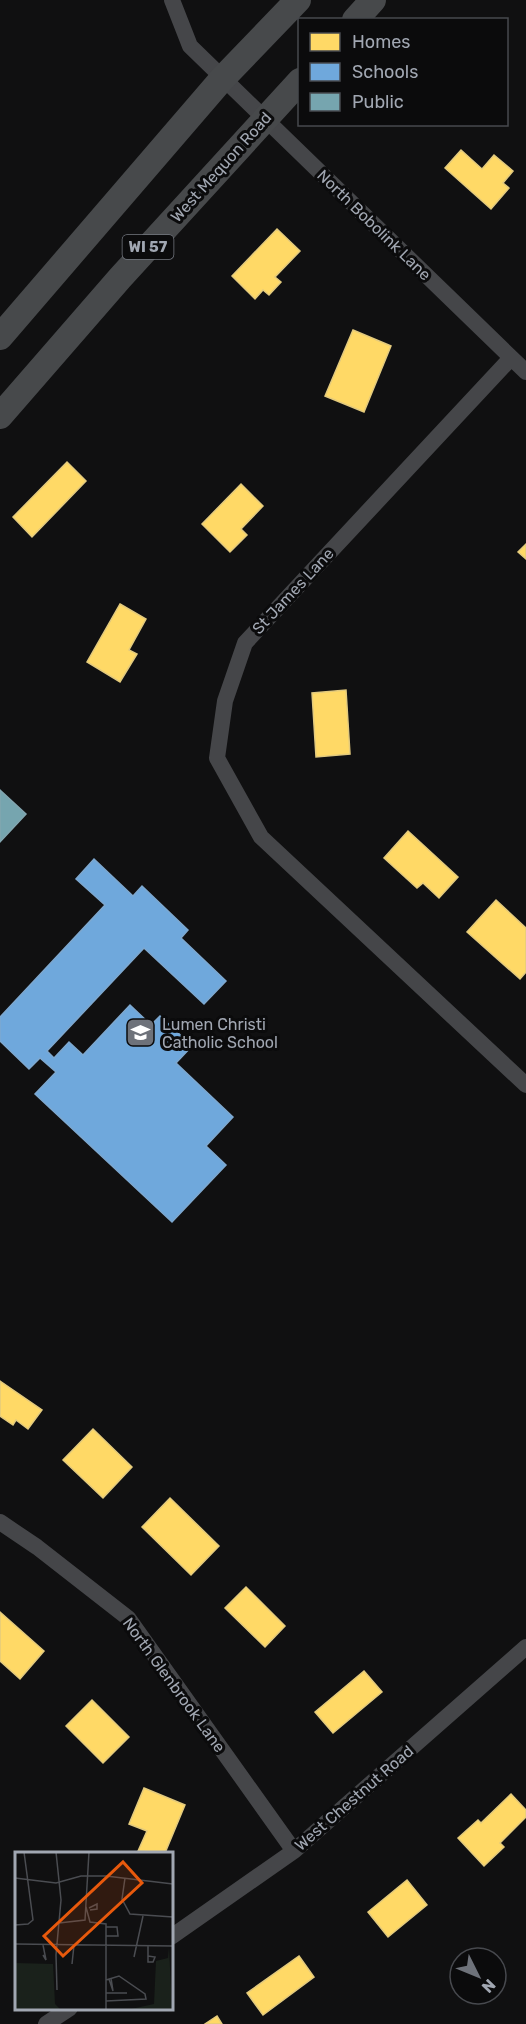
<svg xmlns="http://www.w3.org/2000/svg" width="526" height="2024" font-family="Rubik,sans-serif">
	<rect width="100%" height="100%" fill="#101011"/>
	<!-- homes -->
	<path fill="#ffd966" stroke="#e3ca7d" stroke-width="1.5" d="M461,150l21,19 12,-14 19,16 -10,12 6,5 -18,21 -46,-41z
		M277,229l23,22 -25,26 6,5 -12,13 -6,-5 -8,9 -23,-23z
		M353,330l38,16 -27,66 -39,-16z
		M67,462l19,19 -54,56 -19,-20z
		M241,484l22,22 -22,23 6,6 -17,17 -28,-28z
		M526,544v15l-8,-7z
		M120,604l26,15 -17,31 8,4 -17,28 -33,-20z
		M346,690l4,64 -34,3 -4,-64z
		M408,831l50,46 -19,21 -16,-15 -6,5 -33,-30z
		M496,900l30,28v44l-6,7 -53,-47z
		M0,1381l42,29 -14,19 -12,-9 -3,5 -13,-9z
		M93,1429l39,38 -29,31 -40,-38z
		M170,1498l49,48 -28,29 -49,-48z
		M246,1587l39,39 -20,21 -40,-39z
		M0,1612l44,39 -24,28 -20,-18z
		M364,1671l18,21 -49,41 -18,-21z
		M92,1700l37,37 -26,26 -37,-37z
		M144,1788l41,17 -20,48 -27,-2 9,-20 -18,-7z
		M511,1794l15,16v7l-26,26 4,4 -20,19 -26,-28 20,-18 3,3z
		M407,1880l20,25 -39,32 -20,-25z
		M299,1956l15,21 -51,38 -16,-22z
		M217,2016l5,8h-17z"/>
	<!-- schools -->
	<path fill="#6fa8dc" stroke="#7ea8cf" stroke-width="1.5" d="M94,859l39,37 9,-10 46,44 -7,8 45,43 -22,23 -60,-56 -97,103 7,7 15,-16 14,13 47,-50 21,20 9,-9 32,30 -16,17 57,54 -27,29 20,19 -54,57 -137,-128 21,-22 -16,-14 -11,11 -29,-28v-24l105,-112 -29,-26z"/>
	<!-- public -->
	<path fill="#76a5af" stroke="#83a6b0" stroke-width="1.5" d="M0,790l26,24 -26,28z"/>
	<g fill="none" stroke-linecap="round" stroke-linejoin="round">
		<!-- street -->
		<path stroke="#454649" stroke-width="16" d="M172,0l18,46 336,326
			M511,358l-266,285 -20,58 -8,57 44,79 265,248
			M0,1522l37,25 91,71 166,233
			M171,1937l123,-86 232,-204
			M46,2024l24,-16"/>
		<!-- primary -->
		<path stroke="#47494b" stroke-width="26" d="M355,20l18,-20
			M0,337l222,-258 76,-79
			M0,416l120,-138 180,-197"/>
	</g>
	<!-- icons -->
	<defs>
		<symbol id="school-square" viewBox="-11 -11 22 22"><rect x="-9" y="-9" width="18" height="18" rx="4" fill="#6e727a" stroke="#0b0b0c"/><path d="M0-5L7-2L0 1L-7-2ZM-4 1L0 2.5L4 1V4Q0 6-4 4Z" fill="#fff"/></symbol>
	</defs>
	<g fill-rule="evenodd">
		<use href="#school-square" x="124" y="1016" width="33" height="33"/>
	</g>
	<g text-anchor="middle" dominant-baseline="central" stroke-width="6" stroke-linejoin="round" paint-order="stroke">
		<!-- shield labels -->
		<rect fill="#0b0b0c" stroke="#747880" stroke-width="1.5" x="122.5" y="235" width="51" height="24" rx="4.5"/>
		<g font-size="15" font-weight="bold" fill="#a1a7b2">
			<text x="148" y="247">WI 57</text>
		</g>
		<!-- street labels -->
		<g font-size="16" fill="#a1a7b2" stroke="#0b0b0c">
			<text transform="translate(221 167) rotate(-48)">West Mequon Road</text>
			<text transform="translate(374 225) rotate(44)">North Bobolink Lane</text>
			<text transform="translate(293 591) rotate(-47)">St James Lane</text>
			<text transform="translate(174 1685) rotate(54)">North Glenbrook Lane</text>
			<text transform="translate(354 1798) rotate(-41)">West Chestnut Road</text>
		</g>
		<!-- poi labels -->
		<g font-size="16" fill="#a1a7b2" stroke="#0b0b0c" text-anchor="start">
			<text x="162" y="1024">Lumen Christi<tspan x="162" dy="18">Catholic School</tspan></text>
		</g>
	</g>
	<!-- overview -->
	<g transform="translate(15 1852)">
		<rect width="158" height="158" fill="#101011"/>
		<path d="M154,95l3,62h-41l23,-5 2,-43 12,-3zM0,111l38,1 2,40 5,5h-45z" fill="#1a211b"/>
		<path fill="none" stroke="#4a4c51" stroke-width="1.5" d="M41,0l5,48 -5,55 1,35M0,26l41,5 25,-7h25l67,8M110,26l-3,21 8,15 43,3M71,55l4,15 16,2v85M74,56l8,-4v5l-7,1M44,71l26,-3 4,-68M0,73l13,-1 5,-4 -9,-68M91,75h11l1,9h-12M0,92l158,2M28,103l3,5 -3,-15M133,104l7,1 -2,5h-5v-17M119,105l9,-41M57,112l2,-19M94,127l4,12 -2,-13M91,141h21M91,149l40,-2 -1,-5 -26,-18 -13,4"/>
		<path fill="#e8590c" fill-opacity="0.15" stroke="#e8590c" stroke-width="3" d="M108,10l19,21 -79,73 -19,-20z"/>
		<rect width="158" height="158" fill="none" stroke="#a1a7b2" stroke-width="3"/>
	</g>
	<!-- legend -->
	<rect x="298" y="18" width="210" height="108" fill="#0b0b0c" stroke="#47494e" stroke-width="1.5"/>
	<rect x="310" y="33" width="30" height="18" fill="#ffd966" stroke="#47494e" stroke-width="1.5"/>
	<text x="352" y="48" font-size="18" fill="#a1a7b2">Homes</text>
	<rect x="310" y="63" width="30" height="18" fill="#6fa8dc" stroke="#47494e" stroke-width="1.5"/>
	<text x="352" y="78" font-size="18" fill="#a1a7b2">Schools</text>
	<rect x="310" y="93" width="30" height="18" fill="#76a5af" stroke="#47494e" stroke-width="1.5"/>
	<text x="352" y="108" font-size="18" fill="#a1a7b2">Public</text>
	<!-- north arrow -->
	<g transform="translate(478 1976) rotate(133)"><circle r="28" fill="#0b0b0c" stroke="#47494e" stroke-width="1.5"/>
	<path d="M0-4.5L10 22L0 15L-10 22Z" fill="#6e727a"/>
	<text y="-9" font-size="16" font-weight="bold" text-anchor="middle" fill="#a1a7b2">N</text>
	</g>
</svg>
